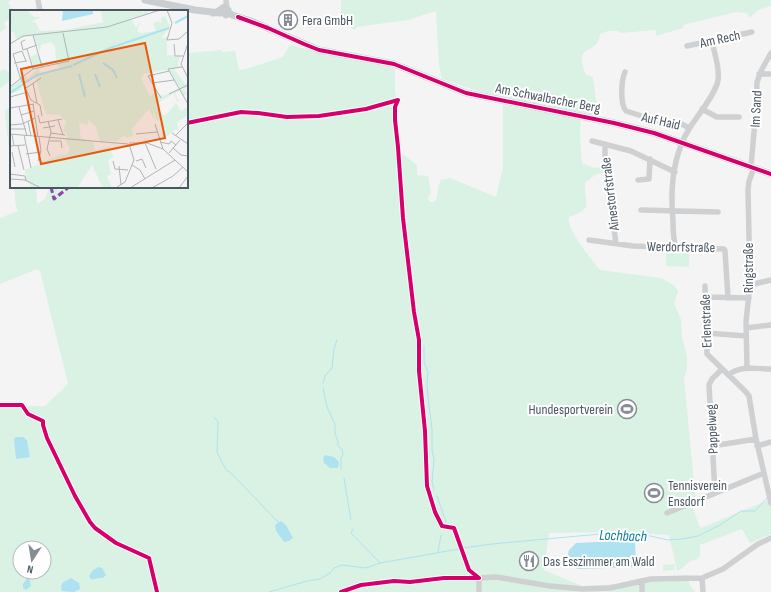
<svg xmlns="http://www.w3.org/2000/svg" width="771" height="592" font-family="'Sofia Sans Condensed',sans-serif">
	<rect width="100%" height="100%" fill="#f4f4f4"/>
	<!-- green -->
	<path fill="#d9f2e3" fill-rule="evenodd" d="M0,0h11l-3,2 5,9h-2v7l-7,5 2,5 -6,4z
		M341,0h430v6l-13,4 -8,8 -3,-5 -11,-1 -53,13v3l-27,8v-6l-36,3 -2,-2h-10l-8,3c-2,23 -28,7 -14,41l7,2 5,37 -4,1 -12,-2c-3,17 -2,33 0,50l12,5 8,-1 1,6 -8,2 -10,8c-2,20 11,25 -16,34 -3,12 23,43 31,53l61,8 13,7 4,6 -4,13 7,15 1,19 5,18v13l-3,10 12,124 -4,3 7,19 2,3 70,-29v35l-21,9 -8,-14 -42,16v10l-3,4c-10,2 -11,8 -20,12l-8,-36 -43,-2 -8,-1 -69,1 -5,37 38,16 36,-2 22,-6 48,-3 1,8 6,9h-695v-186h45l23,-22 -28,-113 -3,-2 -37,15v-66l18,-7 -2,-4 -2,-20h22l1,17c8,-4 11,-8 11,-17h10v3l2,1 5,-4h122v-120h3l-1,-14 33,-3v2l13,-1 4,19 7,-1 37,-12 6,-11 4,-1 28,9 74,14v22l2,15 -1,15 5,24v10l3,1 13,10v10l11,1 3,17 -3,5 2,4h5c4,-8 2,-16 6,-22l9,-2 46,19 7,-29v-63l18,3v-8l-37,-7 -42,-14 -3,-14 -3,-54 -28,9 -51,7 -2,3 -14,-7zM20,548h24v24h-24z
		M5,69l6,7v4l-11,9v-18z
		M11,107v59l-6,-51v-5z
		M666,250h23v17l-23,-1z
		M674,564l1,6 -12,1v-6z"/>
	<!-- water -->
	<path fill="#aee2f0" d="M16,437h7l4,3 3,17 -14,2 -2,-20z
		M325,455l9,2 5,5 -1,6h-8l-6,-5 -1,-5z
		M281,521l5,4 7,13 -4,3 -5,1 -8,-11 -1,-6z
		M635,540l1,27 -58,2c-8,-3 -12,-10 -9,-19l7,-7z
		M98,567l4,1 4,7 -3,3c-5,-1 -8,2 -12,1l-2,-3 3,-5z
		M28,577h1l2,9 -5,4 -3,-2v-4z
		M71,578l8,5 1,6 -6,3 -12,-1 -1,-4 1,-4z"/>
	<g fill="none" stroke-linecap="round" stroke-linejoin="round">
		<!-- stream -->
		<path stroke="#aee2f0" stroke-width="1" d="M424,346v16l4,10 -1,12 1,13 4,32v21l2,9 -2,23 2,8
			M323,383l2,-7 7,-8 2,-19 3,-9
			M323,388l4,19 8,17v10l3,7v5l4,3 1,6 -2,3v11
			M214,417l4,5 -1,30 9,18 4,2 49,51
			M344,478l7,42
			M437,496l9,26
			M353,529l-2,4 29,30
			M463,548l29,-4 119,-11h26l31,7 14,-1 16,-3 22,-11 21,-14h14l12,-13
			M438,552l3,-17
			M269,592l38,-11 13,-2 10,-6 4,-5 8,-3 24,3 14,-5 79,-14"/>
		<!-- minor -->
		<path stroke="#ced0d2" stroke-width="5.5" d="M38,0l2,11
			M226,0l1,8
			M687,46l65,-14
			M625,72c-4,9 -5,32 1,39l41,13 13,-1 9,5
			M759,74h12
			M702,109l15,8h22
			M592,141l39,10 44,21
			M605,144v13l11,87
			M751,167l5,-58 1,-27 5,-13 9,-16
			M638,180l11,-1 1,-20
			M641,210l77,2
			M589,240l44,6 91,3 1,2 3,47
			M676,248c-3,-9 -3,-18 -3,-27 -3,-32 -1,-64 16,-92 8,-13 27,-35 29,-49 2,-13 -4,-27 -6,-39
			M750,285l21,-5
			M705,286l2,68 39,38 3,4 7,43 15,64
			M706,297l43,1
			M746,328l25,-3
			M706,333l40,3
			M747,368l-1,-47 4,-36 -2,-96 1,-8 5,-13
			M729,375c10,-10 29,-6 42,-6
			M712,446l44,-7
			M757,446l14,-4
			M715,493l-6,-108 3,-6 10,-10
			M667,513l97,-40
			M702,578l1,14
			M479,592v-14l17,-1 54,9 33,3 27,-1 41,-9 51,-1 21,-9 35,-25 13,-6
			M642,592v-11"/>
		<!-- major -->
		<path stroke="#caced1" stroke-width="7" d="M145,0l50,10 25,3
			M228,12l4,3 19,6 68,29 75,14 72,29 148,30 40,10 117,41
			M213,13l4,-1 7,-5 4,3 -2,5"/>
		<!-- quiet -->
		<path stroke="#8e44ad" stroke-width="3" stroke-dasharray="6 3" stroke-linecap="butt" d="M51,187l3,12 15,-12"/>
		<defs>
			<path id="cycleway" d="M238,17l30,11 36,16 15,6 75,14 72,29 148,30 40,10 117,41
				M398,100l-3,7v13l3,27 5,71 11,94 5,28v31l6,60 2,55 8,26 7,14 12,2 15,42 10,8
				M187,123l54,-11 17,1 29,4 32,-1 47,-7 32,-9
				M0,405h22l6,9 15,7v4l4,13 28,58 15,26 5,6 21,15 33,15 8,34
				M341,592l20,-7 33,-4 16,1 34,-4h35"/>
		</defs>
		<!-- cycleway casing -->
		<use href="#cycleway" stroke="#fff" stroke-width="6"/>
		<!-- cycleway -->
		<use href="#cycleway" stroke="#d6006c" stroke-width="4"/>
	</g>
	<!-- icons -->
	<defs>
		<symbol id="building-ring" viewBox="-11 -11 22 22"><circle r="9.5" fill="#fff" stroke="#868d94" stroke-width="1.5"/><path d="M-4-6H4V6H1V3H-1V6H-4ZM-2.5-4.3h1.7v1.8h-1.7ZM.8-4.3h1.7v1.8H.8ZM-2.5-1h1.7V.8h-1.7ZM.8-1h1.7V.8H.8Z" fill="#868d94"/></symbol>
		<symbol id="stadium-ring" viewBox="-11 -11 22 22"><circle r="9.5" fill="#fff" stroke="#868d94" stroke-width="1.5"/><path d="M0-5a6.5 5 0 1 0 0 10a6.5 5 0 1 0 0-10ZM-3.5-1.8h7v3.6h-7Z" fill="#868d94"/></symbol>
		<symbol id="restaurant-ring" viewBox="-11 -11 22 22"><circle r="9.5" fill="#fff" stroke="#868d94" stroke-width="1.5"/><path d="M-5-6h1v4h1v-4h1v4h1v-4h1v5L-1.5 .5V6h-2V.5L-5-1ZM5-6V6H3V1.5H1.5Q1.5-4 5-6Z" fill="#868d94"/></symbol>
	</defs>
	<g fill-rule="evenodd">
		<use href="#building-ring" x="277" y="9" width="22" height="22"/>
		<use href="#stadium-ring" x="616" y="398" width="22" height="22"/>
		<use href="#stadium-ring" x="643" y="482" width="22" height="22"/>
		<use href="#restaurant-ring" x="518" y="550" width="22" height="22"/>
	</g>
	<g text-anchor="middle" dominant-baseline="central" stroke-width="4" stroke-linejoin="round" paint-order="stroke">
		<!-- poi labels -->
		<g font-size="14" fill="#4a5661" stroke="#fff" text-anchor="start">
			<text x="302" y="20">Fera GmbH</text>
			<text x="613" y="409" text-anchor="end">Hundesportverein</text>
			<text x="668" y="485">Tennisverein<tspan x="668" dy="16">Ensdorf</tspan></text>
			<text x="543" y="561">Das Esszimmer am Wald</text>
		</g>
		<!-- street labels -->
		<g font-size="14" fill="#4a5661" stroke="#fff">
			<text transform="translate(720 39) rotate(-12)">Am Rech</text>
			<text transform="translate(548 98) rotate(11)">Am Schwalbacher Berg</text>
			<text transform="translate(756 109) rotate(-87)">Im Sand</text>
			<text transform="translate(661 121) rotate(13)">Auf Haid</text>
			<text transform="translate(610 194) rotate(-97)">Ainestorfstraße</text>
			<text transform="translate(681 247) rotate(1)">Werdorfstraße</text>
			<text transform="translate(748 268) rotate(-90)">Ringstraße</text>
			<text transform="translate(706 321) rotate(-92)">Erlenstraße</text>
			<text transform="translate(712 429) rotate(-93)">Pappelweg</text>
		</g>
		<!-- water labels -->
		<g font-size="15" font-style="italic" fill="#0c7c9b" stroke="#fff">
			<text transform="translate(623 536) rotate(2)">Lochbach</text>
		</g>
	</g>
	<!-- overview -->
	<g transform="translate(10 10)">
		<rect width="178" height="178" fill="#f4f4f4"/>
		<path d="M0,0h17l7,7h7l-10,5h4l5,9 25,-1 38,-8 -2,-12h41l1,4 1,-4h3l1,4 -17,5 5,9 5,-8 -4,11 4,2 15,-2 -3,-8 6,-2 2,3v-6l4,-2 5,11 -9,11 6,-1v18l13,1 -2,9 3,2 -37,7 -3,5 9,17 6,-4 7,4 17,-8 -11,-18 5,-1 11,15 3,-1v4l-4,2 3,5 -4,2 -3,-5 -5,2 3,8 6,-4 -8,6 5,8 5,-3 2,1v6l-11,7 2,10 -3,-3 -14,11 4,-11 -5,-3v-6l-4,1 -5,-14 3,14 -6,-12 -17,20 1,7 -7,2 -2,-3 -7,6h-17l-4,-14 -7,-7 -2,5 -8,-2 2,15 12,4 2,9 15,-5 3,11 -5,3 3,14 -4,2 5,12h-9l-11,-23 -15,23h-47v-5l-4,-2 -1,-11 34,-15 8,-1 3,-5 -5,-9 3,-1 -2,-7 -3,-1 3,-9 -6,-7 -14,-1 -11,-37 -14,9 1,4 -12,4v-6l9,-9 7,-3 2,2 9,-9h2l1,6 19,-4 -1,-6 -6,-1 -18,3 -4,-10 8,-4 5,10 13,-3 -1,-14 -4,-4 -10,3 -1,6 -6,-15 4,-2 -22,5 -2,-7 -4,-1zM164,83l3,9 -12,14 -4,-3v7l-5,-16z" fill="#d9f2e3" fill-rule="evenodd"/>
		<path d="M53,0h30v4l-31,7z" fill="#aee2f0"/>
		<path fill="none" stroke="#aee2f0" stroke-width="2" d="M165,13l13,-7M93,53l10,7 4,8M63,55l37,-17 59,-20M69,64l6,23M85,64l5,13M0,83l27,-18 35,-9"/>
		<path fill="none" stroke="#b0b5b9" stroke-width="1" d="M157,0l5,13 -5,17 12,-1 9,-8M23,25l9,32M15,30l-4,2 2,8 14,-5M178,33l-7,21 7,14M0,34l13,-8 84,-9 53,-17M164,34l1,12h8M17,39l6,20M16,51l-4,-10 -9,3 7,23 11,23 9,5 2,11M4,53l13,-2M172,57l-14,2 20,35M11,68l12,-9 36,-8 -6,-28M23,73l4,20M142,73l22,-3M0,77l11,-9M16,78l15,-10M159,84l19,-9M0,87l18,-5M151,88l-13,-22 21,-5M23,94l5,33M9,97l8,29M0,98l24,-4M11,105l13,-4M28,105l2,8 22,-4M48,110l5,15M18,111l3,15M38,111l3,11 -4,17 3,7M145,114l8,25M0,115l12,-1 13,-6M33,118l12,-2M0,119h16M41,123l14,2M162,123l16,11M0,124l118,10M2,124l2,12M126,124l21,-2M14,125l7,33M165,126l13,-13M40,131h11l1,7M150,132l9,2 2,-3 5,4M119,133h18l16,6 25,23M135,133l11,26M0,136l15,-1M8,136l6,24M163,138l8,7 7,1M2,142l3,15M159,143l11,-13M16,144l15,-2M28,151l3,-10 -2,-14M103,151l2,8 13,1M126,151l6,-2 4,9M122,155l8,5 5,9M109,156l2,19M0,164l15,2 1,5M0,169l15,1 16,8M107,177l8,-5 9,-22 -5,-16M120,178l45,-28M142,178l21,-12 10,-9M169,178l9,-12"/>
		<path fill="#e8590c" fill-opacity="0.15" stroke="#e8590c" stroke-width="2" d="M135,33l20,95 -124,26 -20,-95z"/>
		<rect width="178" height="178" fill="none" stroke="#4a5661" stroke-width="2"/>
	</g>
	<!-- north arrow -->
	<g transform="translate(32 560) rotate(192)"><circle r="19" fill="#ffffff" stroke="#b7bbc0"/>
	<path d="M0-3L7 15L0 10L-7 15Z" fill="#868d94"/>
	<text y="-6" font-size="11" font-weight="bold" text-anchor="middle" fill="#4a5661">N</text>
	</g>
</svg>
